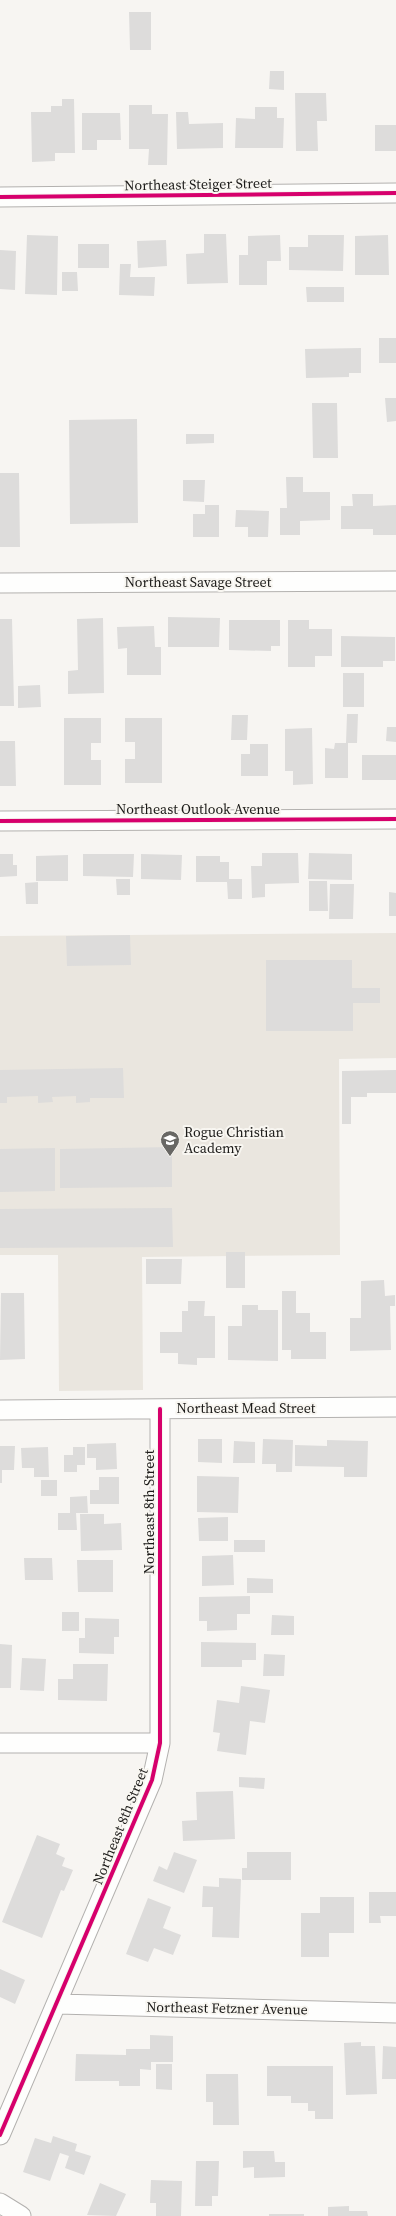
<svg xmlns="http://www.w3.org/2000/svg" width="396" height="2216" font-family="'Source Serif 4',serif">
	<rect width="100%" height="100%" fill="#f7f5f2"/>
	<!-- built -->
	<path fill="#eae6df" d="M396,933v125l-57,1 1,196 -198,2 1,133 -84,1 -1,-136h-58v-319z"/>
	<!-- building -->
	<path fill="#dddcdb" d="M129,12h22v38h-21z
		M270,71h14v19l-15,-1z
		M295,93h31l1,28h-10l1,30h-22z
		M62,99h12l1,54h-20v8l-23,1 -1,-50h20v-6h11z
		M129,105h23v9h16l-1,51h-19l1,-16h-20z
		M255,107h22v11h7l-1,30h-48l1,-30 19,1z
		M176,112h12l1,12 34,-1v25l-46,1z
		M82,113h38l1,27h-24v10h-15z
		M375,125h21v26h-21z
		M204,234h22l2,49 -41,1 -1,-30 18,-1z
		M27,235l31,1 -1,59 -32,-1z
		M280,235l1,26h-14v24h-28v-30h9v-19z
		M308,235h36l-1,36 -54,-1v-23h19z
		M388,235l1,40h-34v-39z
		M166,240l1,26 -29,2 -1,-27z
		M78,244h31v24h-31z
		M0,250l16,1 -1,39 -15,-1z
		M120,264h11l-1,13h25l-1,19 -35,-1z
		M62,272h15l1,19h-16z
		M306,287h38v15h-37z
		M379,338h17v25h-17z
		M361,348v25h-12v4l-43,1 -1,-29z
		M385,398h11v23l-9,1z
		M312,403h25l1,55h-25z
		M137,419l1,104 -68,1 -1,-104z
		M186,434h28v9l-28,1z
		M0,473h19l1,74h-20z
		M286,477h17v15h27v28l-30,1v14h-20v-27h7z
		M183,480h22l-1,22 -21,-1z
		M352,494h21v12l23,-1v30h-23v-6h-32v-23h12z
		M205,505h14v32h-26v-23h12z
		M236,510l33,1 -1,26h-20v-10h-13z
		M168,617l52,1 -1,29h-51z
		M103,618l1,75 -36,1v-23l10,-1 -1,-51z
		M0,619h12l2,87h-14z
		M229,620h51v26h-9v5l-42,-1z
		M288,620h21v9h23v27h-17v11h-27z
		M154,626l1,21h6v28h-34v-27l-9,1 -1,-22z
		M341,636l54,1v24h-12v6h-42z
		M343,673h21v34h-21z
		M40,685l1,22 -23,1v-22z
		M347,714h11l-1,29h-11z
		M232,715h16l-1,25h-16z
		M64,718h37v25h-10v17h10v25h-37z
		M125,718h37v65h-37v-24h10v-17h-10z
		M387,727h9v15l-10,-1z
		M312,728l1,56 -20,1v-14h-8v-42z
		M0,741h15l1,45h-16z
		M335,743h13v35h-23v-30l9,1z
		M250,744h18v32h-27v-22h9z
		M362,755h34v25h-34z
		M262,853h36l1,30 -34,1v13l-13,1 -1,-32h11z
		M309,853l43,1v26l-44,-1z
		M0,854h13v11h4v11l-17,1z
		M83,854h51l-1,23 -50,-1z
		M141,854l41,1 -1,25 -40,-1z
		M68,855v26h-32v-25z
		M196,856h24v6h9v17h13v20h-14l-1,-17h-31z
		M116,879h14v16h-13z
		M309,881h18l1,30h-19z
		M38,882v22h-12l-1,-21z
		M330,884h24l-1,35h-24z
		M389,892l7,1v23h-7z
		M130,935l1,30 -64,1 -1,-30z
		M266,960h86v28h28v15h-27v28h-87z
		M123,1068l1,30h-34v4l-14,1v-7l-24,1 1,5 -15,1v-7l-31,1v6h-7v-33z
		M396,1070v23h-29v4h-16v27h-9v-53z
		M172,1147v40l-112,1v-39z
		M55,1148v43l-55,1v-43z
		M172,1208l1,39 -173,1v-39z
		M226,1252h19v36h-19z
		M146,1259h36l-1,25h-35z
		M384,1280l1,16 10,-1v11h-5l1,44 -41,1v-33h11v-37z
		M282,1291h14v22h14v19h16v27h-35v-9h-9z
		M1,1293h23l1,66 -25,1z
		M188,1301h17l-1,15h11v42h-18v7l-19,-1v-11h-18v-21h22v-21h6z
		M242,1305h16v5h20v51l-50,-1v-34h14z
		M198,1439h24v24l-24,-1z
		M263,1439l30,1 -1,32h-16v-8h-14z
		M327,1440l41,1 -1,36h-23v-10l-49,-1v-21l32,1z
		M234,1441l21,1v21h-22z
		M116,1443l1,26 -21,1v-12h-9v-14z
		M0,1446h15l-1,24h-12v13h-2z
		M48,1447l1,30h-15v-9h-12l-1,-20z
		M73,1447h12v18h-8v7h-13v-17h9z
		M197,1476l42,1 -1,36 -41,-1z
		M99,1477h20v27h-29v-14h9z
		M41,1480h16v16h-16z
		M87,1496l1,17h-12l1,17h-19v-17h12v-16z
		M80,1514h24v10l17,-1 1,27 -41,1z
		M228,1517v24h-29l-1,-23z
		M234,1540h31v12h-31z
		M233,1555l1,30 -32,1v-30z
		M24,1558h28l1,22h-28z
		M77,1560h36v32h-35z
		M247,1578l26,1v14h-26z
		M250,1596v18h-13v16l-30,1v-10h-8v-24z
		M62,1612h17v19h-17z
		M272,1615l22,1v19h-23z
		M85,1618l34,1v18h-5v17l-35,-1v-15h6z
		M201,1642l55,1v17h-14v7h-41z
		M0,1644l12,1 -1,43h-11z
		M264,1654l21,1 -1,21h-21z
		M22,1658l24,1 -2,32 -24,-1z
		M73,1664h35l-1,37 -49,-1v-21h15z
		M241,1686l29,4 -5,33 -15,-2 -4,34 -29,-4 3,-18 -7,-1 4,-32 22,3z
		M239,1777l26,1 -1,11 -25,-2z
		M233,1791l2,48 -52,2 -1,-20 15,-1 -1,-28z
		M37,1835l23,9 -4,10 9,4 -3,8 11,4 -9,21 -3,-1 -19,48 -40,-16z
		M174,1852l23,8 -13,33 -31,-12 6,-15 8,4z
		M247,1852h44v28h-49v-12h5z
		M219,1878l22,1 -2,59 -27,-1 1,-30h-11l1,-21 16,1z
		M369,1892h27v24h-16l1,7h-12z
		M320,1897h34v36h-25v24h-28v-44h19z
		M148,1898l23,9 -8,21 18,7 -8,20 -19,-7 -6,14 -22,-8z
		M0,1969l25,11 -10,24 -15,-7z
		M150,2035l23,1v26h-22v8l-11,-1v17h-21v-5h-44l1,-27 50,1v-6h24z
		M361,2042v4h14l2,48 -31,1 -2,-52z
		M383,2046l13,1v32h-14z
		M156,2064h16v26l-16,-1z
		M267,2066h66v53h-18v-8h-7v-8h-17v-7h-24z
		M206,2074h32l1,51h-26v-23h-7z
		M53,2136l24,8 -2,7 16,5 -7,19 -19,-7 4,-12 -9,-3 -10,28 -27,-9 12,-34 16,5z
		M243,2151h31l1,11h10v15l-31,1v-11l-11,1z
		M196,2161h23l-1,35h-6v10h-17z
		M151,2180l31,1 -1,35h-25v-13h-6z
		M100,2183l26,11 -10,22 -29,-1z
		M349,2206v5h18l1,5h-40v-9z
		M269,2214h35v2h-35z"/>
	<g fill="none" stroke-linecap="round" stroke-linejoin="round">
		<defs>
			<path id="minor" d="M0,197l396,-4
				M0,583l396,-2
				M0,821l396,-2
				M0,1410l396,-3
				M0,1743h160
				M58,2004l338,9
				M0,2135l152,-355 8,-37v-334
				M0,2203l21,13"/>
		</defs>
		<!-- minor casing -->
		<use href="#minor" stroke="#b3b1af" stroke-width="21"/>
		<!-- minor -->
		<use href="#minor" stroke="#fefefd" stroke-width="19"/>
		<defs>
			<path id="cycleway" d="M0,197l396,-4
				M0,821l396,-2
				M0,2135l152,-355 8,-37v-334"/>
		</defs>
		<!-- cycleway casing -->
		<use href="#cycleway" stroke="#f8f6f1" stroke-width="6"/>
		<!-- cycleway -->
		<use href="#cycleway" stroke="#d6006c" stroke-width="4"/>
	</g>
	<!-- icons -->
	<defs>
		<symbol id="school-pin" viewBox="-11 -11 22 30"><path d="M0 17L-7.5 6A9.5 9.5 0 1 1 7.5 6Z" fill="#686764" stroke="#f8f6f1"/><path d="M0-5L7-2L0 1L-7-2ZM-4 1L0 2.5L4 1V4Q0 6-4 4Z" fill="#fff"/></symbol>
	</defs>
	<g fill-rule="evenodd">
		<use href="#school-pin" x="159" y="1129" width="22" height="30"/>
	</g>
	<g text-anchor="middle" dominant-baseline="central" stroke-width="4" stroke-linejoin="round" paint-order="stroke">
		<!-- street labels -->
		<g font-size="14" fill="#1b1a18" stroke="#f8f6f1">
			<text transform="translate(198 184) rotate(-1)">Northeast Steiger Street</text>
			<text x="198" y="582">Northeast Savage Street</text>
			<text x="198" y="809">Northeast Outlook Avenue</text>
			<text x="246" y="1408">Northeast Mead Street</text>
			<text transform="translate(149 1512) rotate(-90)">Northeast 8th Street</text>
			<text transform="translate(120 1826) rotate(-68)">Northeast 8th Street</text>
			<text transform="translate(227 2008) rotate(1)">Northeast Fetzner Avenue</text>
		</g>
		<!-- poi labels -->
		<g font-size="14" fill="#1b1a18" stroke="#f8f6f1" text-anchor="start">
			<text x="184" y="1132">Rogue Christian<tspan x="184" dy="16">Academy</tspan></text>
		</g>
	</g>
</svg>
